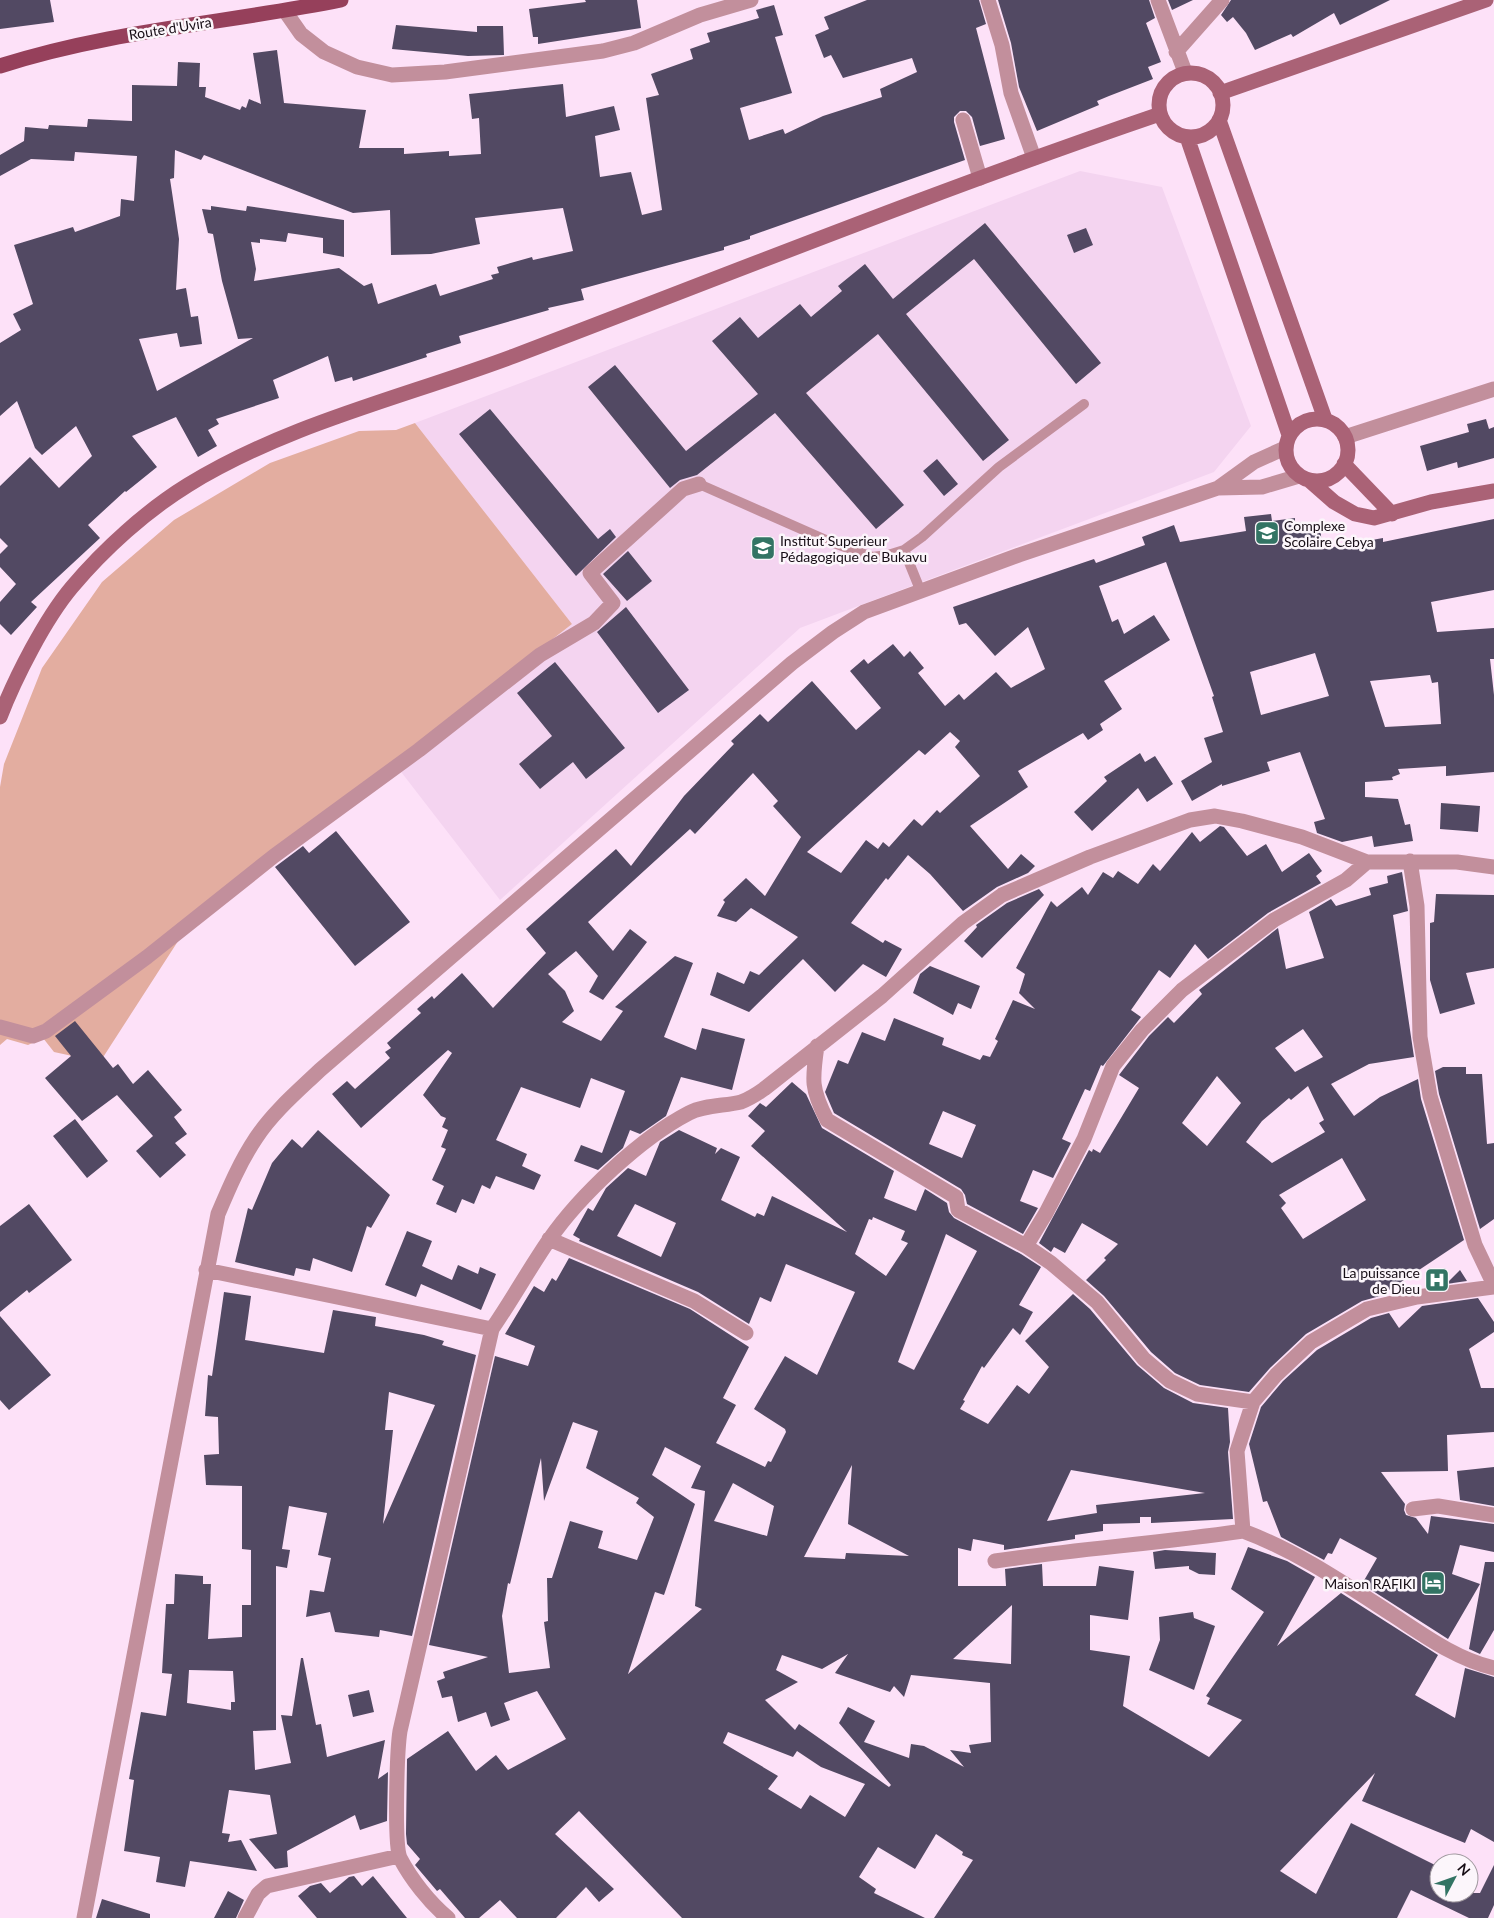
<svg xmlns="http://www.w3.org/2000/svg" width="1494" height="1918" font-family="Lato,sans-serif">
	<rect width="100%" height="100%" fill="#fde1f8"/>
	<!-- built -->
	<path fill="#f4d4f0" d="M1080,171l82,16 89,239 -37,46 -414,156 -300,272 -105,-136 177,-140 -157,-201z"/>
	<!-- green -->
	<path fill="#e3ada0" d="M415,423l157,201 -381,297 -91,141 -46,-10 -11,-14 -15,7 -21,-6 -7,6v-258l4,-23 38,-96 60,-86 72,-62 96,-57 89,-32 37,-1z"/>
	<!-- building -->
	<path fill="#524963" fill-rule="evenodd" d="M0,0h50l4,22 -54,7z
		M585,0h52l4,28 -103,16v-7h-5l-4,-28 57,-7z
		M867,0h112l7,24 -10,4 29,111 -25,7 -8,-29 -6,-6h-6l-6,6v5l11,38 -215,76v3l-26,8v3l-143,39 3,11 -36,8 1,2 -90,26 2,7 -35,11 1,3 -74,24 -1,-4 -17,5 -7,-26 -55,24 6,18 -63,21 3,5 -11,6 9,16 -19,11 -22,-40 -44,19 25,31 -31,25 -1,-1 -37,34 12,13 -69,64 6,5 -26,28 -11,-11v-22l16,-18 -16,-17v-13l8,-8 -8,-8v-52l30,-29 29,31 33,-32 -16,-30 -34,29 -7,-7 -18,-47 -17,15v-73l21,-13 -8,-16 20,-10 -19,-59 59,-18 2,5 45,-16 1,-17 13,2 3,-45 -62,-4 -1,9 -43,-2 -31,17v-21l24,-14 1,-14 23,2 1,-4 38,2 1,-8 44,2v-36l45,1 1,-24 22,1 -1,24h7l-1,10 35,13 2,-4 4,2 3,-9 12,5 -8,-51 24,-3 7,53 82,7 -7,38h45v6l45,-3v5l32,-2 -2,-36 -7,1 -3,-25 94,-10 3,33 48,-11 6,24 -25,6 5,41 31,-5 11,43 20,-5 -16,-112 13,-3 -8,-21 42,-15 -3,-10 20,-7 -3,-9 52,-15 -3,-8 18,-5 9,30 -8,2 17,56 -52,15 9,32 34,-11 2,5 38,-18 59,-19 -2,-8 37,-17 -5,-14 -69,20 -12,-23 -7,3 -9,-23 14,-6 -5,-12zM175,150l26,10 3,-5 149,58 37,-3 1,45 40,-1 49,-10 -5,-26 88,-10 10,43 -40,9 -1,-3 -35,10 2,6 -8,2 2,4 -53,17 -4,-12 -58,20 -6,-21 -8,3 -25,-18 -85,13 2,-12 -5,-27 9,1v-4l26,3 2,-9 35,5v15l21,4v-37l-97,-14 -1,5 -35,-5v4l-9,-1 6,24 5,1 9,47 16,58 15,-1 -96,53 -18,-52 38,-6 3,14 22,-3 -4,-28 -7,1 -5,-29 -10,2 3,-51 -9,-60 4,-1z
		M998,0h151l6,18 -9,5 15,39 -13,5 5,12 -44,17 -12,5 2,4 -62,26 -18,-44 -8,-44z
		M1168,0h25l-21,10z
		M1231,0h159l-50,25 -6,-12 -41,24 -2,-3 -36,16 -9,-17 -13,-16 -6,5 -6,-7z
		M396,25l81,7v-6h26l1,29 -36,1 -76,-7z
		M985,223l116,140 -25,21 -102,-125 -68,55 103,126 -26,21 -105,-127 -72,59 98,112 -28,24 -101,-116 -78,62 -17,5 -10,8 -82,-101 27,-22 71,86 72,-57 -46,-53 28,-24 18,21 42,-34 11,13 31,-26 -4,-5 27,-22 28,35z
		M1086,228l7,17 -19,8 -7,-18z
		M490,409l108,130 12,-10 6,8 -40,39 -117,-142z
		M1486,419l3,10 5,-2v31l-36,10 -1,-6 -30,9 -7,-25 49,-14 -2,-8z
		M937,459l21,25 -14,12 -21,-25z
		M1271,514l1,7 23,-3v4h25l2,27 61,-11v4l111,-23v71l-63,12 6,30 57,-4v31h-4l4,36v77l-48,4v-10l-48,3 2,5 -8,3 1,3 -28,2v15l33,2 7,26 5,-1 3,17 -39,6 -2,-11 -30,6 -25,-9 -3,-11 11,-3 -25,-67 -33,10 3,9 -48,15v-2l-30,17 -11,-20 31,-19 -8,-24 19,-6 -11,-35 2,-1 -48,-134 -67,24 13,36 6,-3 6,15 30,-19 16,25 -66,41 18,28 -22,15 3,6 -15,10 -5,-7 -65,38 10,16 -58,39 38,43 13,-15 14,12 -7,7 -31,14 -34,24 -33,-37 -22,-19 -20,25 -2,-2 -35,45 32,20 2,-3 17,9 -16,28 -23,-13 -28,28 -32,-33 -54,53 -39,-17 7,-23 27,12 6,-13 9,4 39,-38 -47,-29 -15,14 -19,-6 8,-14 -2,-2 23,-22 19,18 36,-59 -28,-31 5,-5 -25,-28 -58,61 -5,-5 -102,93 25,29 17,-22 17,13 -44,58 -14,-8 9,-16 -22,-25 -28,23 17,17 9,20 -12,11 39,19 22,-30 -8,-4 60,-51 18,7 -29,74 32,13 6,-22 43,11 -13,51 -51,-13 -15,39 -26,18 -10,-4 -7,18 -25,22 -24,-9 7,-16 21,8 23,-62 -34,-13 -11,30 -59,-21 -25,53 31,14 -5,12 19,9 -7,15 -38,-14 -6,13 -8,-4 -8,19 -12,-5 -6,14 -20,-9 8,-18 -12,-6 14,-31 -5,-2 7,-17 -6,-3 4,-9 -5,-2 -18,-21 29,-42 -4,-3 -87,78 -29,-34 15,-13 8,8 35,-31 -5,-6 6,-4 -4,-5 34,-30 -4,-4 15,-13 2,3 28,-26 31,35 53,-55 -20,-24 90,-80 15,17 53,-70 50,-52 -3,-3 29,-27 8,8 44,-41 44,49 25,-22 -31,-37 14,-12 4,5 25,-20 11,13 6,-6 14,17 -6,5 27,33 14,-12 5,6 32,-28 15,16 34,-19 -17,-42 -33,29 -29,-33 -7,2 -6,-18 141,-48 2,4 49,-18 -3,-8 32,-12 6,17 66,-11 -2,-14zM1315,653l14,43 -68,19 -11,-43zM1430,675l2,8 6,-1 3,42 -56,3 -15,-46zM950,732l10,9 -5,6 25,29 -40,37 -3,-3 -15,16 -8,-7 -25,28 -6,-5 -5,7 -12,-9 -25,33 -34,-21 112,-102 6,5z
		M628,551l24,30 -25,20 -24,-27z
		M626,607l63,83 -31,23 -61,-81z
		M555,662l70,86 -39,31 -13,-17 -33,27 -21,-25 33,-28 -35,-43z
		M1140,753l5,9 10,-6 18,28 -26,18 -9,-14 -46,43 -18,-19 33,-31 -3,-4z
		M1441,803l39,3 -2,26 -38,-3z
		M1220,826l4,1 23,29 19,-12 16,28 27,-19 13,18 -6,5 5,7 -53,30 -60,46 -13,-15 -25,34 -11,-8 -28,40 10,7 -38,49 -2,-1 -11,26 -5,-2 -23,50 9,4 -18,35 -20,-8 -13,31 18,7 -15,26 -56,-30 -2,-9 -4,-6 -127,-76 -9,-21 13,-32 10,4 14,-32 23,9 9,-23 50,20 -2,7 38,15 3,-5 7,2 8,-16 -3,-2 18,-39 22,9 -16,-16 6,-19 -9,-6 35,-67 6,6 25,-20 6,8 15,-23 10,6 5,-7 20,13 15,-20 7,7 32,-39 8,10zM943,1111l33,14 -14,33 -33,-14z
		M336,831l74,91 -55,44 -80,-99 28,-21 6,7z
		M1402,872l6,39 -15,4 21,142 -45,7 -38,20 23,32 26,-19 38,-18 3,20 43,141 -84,56 -18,5 -56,33 -36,34 -21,24 -49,-7 -25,-12 -24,-21 -47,-56 -18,-16 20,-20 -2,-2 14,-14 -36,-21 -17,30 -11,-6 -3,5 -12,-9 50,-93 3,2 1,-3 7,4 39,-65 -20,-13 30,-39 19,-19 6,6 28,-29 -3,-4 79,-62 8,41 38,-11 -15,-46 22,-13 5,7 35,-11 -2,-7 19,-5 -1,-7zM1303,1029l20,28 -28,15 -20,-24zM1217,1076l24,27 -34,43 -25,-23zM1308,1086l16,34 -5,3 6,9 -53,31 -26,-21 16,-21 27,-23 2,2zM1342,1158l24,42 -63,39 -22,-31 5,-5 -7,-8z
		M1039,889l5,6 -62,63 -18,-17 13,-14 -1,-2 31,-22z
		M1436,894l58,1v73l-28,5 9,31 -35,10 -10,-34v-57l4,-1z
		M930,966l50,20 -9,23 -13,-6 -5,12 -40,-22 7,-19z
		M75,1021l38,47 5,-4 15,20 15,-14 34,40 -8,7 13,17 -12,9 11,12 -26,23 -24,-27 17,-15 -36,-41 -35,26 -37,-43 26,-22 -16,-20z
		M1443,1067h23v7h16l5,70 7,-1v76l-14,10 -41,-135 -4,-23z
		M792,1082l14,12 16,34 72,43 -10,27 32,13 9,-22 22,14 2,9 5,6 67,36 20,13 -22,38 14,7 -13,23 -7,-7 -29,40 -2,-2 -19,34 2,1 -5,8 28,15 29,-39 12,9 20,-27 -24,-26 48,-47 17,15 47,56 27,23 29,15 35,5 2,34 -2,10 5,67 -82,4v-6h-11v6l-37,1v7l-28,4v4l-71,11v-5l-31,-6 -2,12 -13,-3v38h48l-1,-17 37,-5 1,22h53l3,-20 35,5 -6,49 -38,-5v35l40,6 -7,50 86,51 33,-37 -35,-16 3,-6 -4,-2 58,-84 -33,-23 17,-42 39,14 28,16 -38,69 64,-53 97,62 -23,40 40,23 10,-50 29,9v165l-23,-13 -6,14 -103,-42 13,-28 -95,98 36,23 35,-71 88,44v26h41l14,-28v40l-6,13h-19l-58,-28 -14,28h-463l39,-58 -11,-5 1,-3 -27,-18 -21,35 -37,-22 -19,30 17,12 -2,4 51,25h-243l-103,-107 -24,23 59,55 -15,13 -13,-15 -30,31h-39l-17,-18 -21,18h-14l-25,-29 -3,2 -22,-26 5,-6 -13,-15 -1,-10 1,-75 41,-28 28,40 20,-16 12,15 58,-31 -29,-48 -33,12 6,17 -19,7 -5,-15 -28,10 -6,-26 -10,2 -5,-17 8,-3 -2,-6 45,-15 -59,-12 66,-289 33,10 7,-20 -30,-12 29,-48 10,6 8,-14 4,3 13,-23 121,51 59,38 -26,51 13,7 -20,38 49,24 3,-6 3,1 15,-30 -1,-3 -31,-20 31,-53 32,19 38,-83 -69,-28 -15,38 -11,-5 -11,27 -51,-32 -119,-51 1,-2 -7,-4 15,-27 5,3 13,-23 22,-20 18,8 14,-34 19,-12 38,18 -2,6 6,-6 19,9 -19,43 34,17 2,-4 7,3 8,-20 75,36 -96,-86 14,-15 -17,-15 12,-13 6,4zM635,1204l41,19 -15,34 -44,-21zM873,1217l32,14 -4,9 7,3 -22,33 -31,-22 14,-35 3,1zM946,1234l31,17 -63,119 -16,-8zM573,1422l25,9 -12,37 53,30 -3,5 18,14 -17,43 -39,-12 5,-17 -33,-10 -18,57h-5l1,43 -4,1 6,46 -41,5 -7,-57 6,-33 2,1 31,-126 3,43zM665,1447l36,19 -10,22 14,3 -10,115 7,3 -74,65 27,-82 9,3 31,-91 -43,-29zM852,1465l-4,59 61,32 -63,-3 -1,6 -41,-2zM1071,1470l134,23 -109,12 1,8 -50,8zM733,1483l41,23 -7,30 -53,-15zM1012,1605l-1,59 -58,-5zM848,1654l-13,19 55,19 4,-6 10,11 7,-22 79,8 1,59 -22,3 2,8 -21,-3 14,17 -40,-21 -13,-2 -2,14 -45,-16 11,-21 -27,-14 -9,16 52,62 -2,2 -90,-63 -4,6 -30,-30 33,-18 -22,-12 6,-15 40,14zM728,1732l65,25 4,-6 24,16 44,17 -20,33 -35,-22 -9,14 -33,-20 10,-13 -55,-33z
		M75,1119l33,42 -21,17 -34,-42z
		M318,1130l72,65 -19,33 -4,-2 -15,46 -39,-14 -3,13 -14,-3 -2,8 -59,-14 13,-54 4,2 20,-47 20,-24 10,9z
		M29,1204l43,56 -43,33 -2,-3 -27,22v-86z
		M407,1231l25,10 -10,25 30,14 6,-15 20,9 2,-7 16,7 -15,36 -60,-26 -5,13 -31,-12z
		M1460,1270l7,11 -21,3z
		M224,1292l27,4 -6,44 79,13 9,-43 43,7 -1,9 49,9 20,6 -2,4 34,10 -64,281 -32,-6 -1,7 -44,-5 -5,-20 -24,5 4,-27 14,2 7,-34 -13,-3 9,-42 -38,-7 -7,43 8,1 -3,18 -11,-2v164l-23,1 2,39 36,-7 -10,-48 11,1 9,-58h2l13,67 5,-1 6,33 58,-17 -7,39 10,-7 -1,49 -27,9 -5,-15 -68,36 1,16 -13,2 -26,-30 28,-5 -7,-39 -41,-5 -7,43 8,1 -2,8 13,-2 16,31 -67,-10 -5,26 -29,-5 4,-25 -36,-6 10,-71 -5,-1 12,-67 25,4 6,-42 -10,-1 4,-69h8l1,-30 28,2v8h8l-3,55 34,-2v-32h9v-55l-9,-1v-63l-36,-1 -2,-30 15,-1 -1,-37 -13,-1 3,-41 4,1zM389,1392l46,13 -52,119 10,-94h-8zM189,1670l44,1 2,31h-4v8l-44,-7z
		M1478,1298l16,24v10l-25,17 12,39h13v44l-47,3 1,36 -67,1 24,32 -1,6 2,5 10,3 12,16 3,-18 63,8v28l-34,-7 -8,29 28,10 -32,55 -86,-55 15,-26 -37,-20 -8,16 -4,-1 -4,7 -43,-23 -14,-36 -4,1 -14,-58 12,-37 22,-26 34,-31 54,-32 18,-5 10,15 23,-22z
		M0,1316l51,59 -42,35 -9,-10z
		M1494,1467v39l-34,-6 -3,-29z
		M1165,1550l51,3 -1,22 -16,-1 -10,-5v-3l-34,3 -2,-17z
		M1485,1562h9v68l-14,24 -11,-5z
		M1193,1612l1,6 21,8 -21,64 -45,-20 11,-30 -1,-23z
		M369,1690l5,22 -21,5 -5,-22z
		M354,1876l8,10 11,-10 34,42h-90l-19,-22 12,-10 11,-3 9,10 19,-16z
		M228,1891l16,9 -8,18h-22z
		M102,1899l48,15v4h-54z"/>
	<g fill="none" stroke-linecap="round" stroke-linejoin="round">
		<!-- lane -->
		<path stroke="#c28f9c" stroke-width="10" d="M699,484l127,56 46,17 16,-2 16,-5 18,-13 77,-70 85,-63
			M904,550l17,42"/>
		<!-- street -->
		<path stroke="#c28f9c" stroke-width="15" d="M988,0l14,45 9,48 23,65
			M1158,0l27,72
			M285,11l16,23 23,18 33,15 35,8 53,-3 158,-21 31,-8 66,-28 51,-15
			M1176,52l46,-52
			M963,120l17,58
			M1345,437l149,-48
			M1218,488l36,-26 31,-14
			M1410,861l7,45 3,131 10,59 45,149 19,40
			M0,1027l33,9 13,-5 101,-74 127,-101 145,-106 121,-95 54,-32 19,-20 -23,-30 93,-84 16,-5
			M817,1046c-5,34 -6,43 10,74l129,77 2,13 68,36 25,17 46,39 47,57 26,22 27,13 56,8
			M549,1239l145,62 52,32
			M1026,1246l20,-33 38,-74 29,-73 29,-36 40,-40 92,-70 72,-40 21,-18
			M206,1270l286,59
			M1413,1509l25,-3 56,9
			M1243,1531l-6,-80 16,-49 23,-27 35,-33 56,-33 50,-12 77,-10
			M995,1561c83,-12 166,-18 248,-30 54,20 102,53 150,84 32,21 63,44 101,53
			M84,1918l134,-704c11,-26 22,-52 38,-76 17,-26 42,-47 64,-68l472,-407 41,-31 31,-20 155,-57 199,-67 44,-1 37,-11
			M245,1918l13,-24 9,-8 132,-30
			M448,1918c-19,-16 -37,-39 -48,-60 -6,-14 -3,-108 0,-127l92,-402c20,-29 37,-60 57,-89 31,-45 92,-102 140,-127 15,-8 36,-7 52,-11 8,-3 16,-8 23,-13l118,-93 81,-73 39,-28 88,-38 100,-37 25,-4 27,5 60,16 65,25h90l37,5"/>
		<!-- secondary -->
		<path stroke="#aa6276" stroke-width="15" d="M1159 105a32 32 0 1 1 64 0a32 32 0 1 1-64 0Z
			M1220,93l266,-93
			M1219,120l106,299
			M1187,137l102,298
			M1286 450a31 31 0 1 1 62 0a31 31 0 1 1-62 0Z
			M1344,464l48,50
			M1309,480l25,22 21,12 19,4 57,-16 63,-11
			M0,717c15,-39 45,-98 72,-130 32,-38 74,-76 116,-102 101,-62 217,-88 326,-129 215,-82 429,-168 646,-242"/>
		<!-- primary -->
		<path stroke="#96405b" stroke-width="15" d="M0,66c111,-36 228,-43 341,-66"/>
	</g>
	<!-- icons -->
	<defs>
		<symbol id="school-square" viewBox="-11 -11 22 22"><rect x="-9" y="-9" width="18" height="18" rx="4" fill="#337464" stroke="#fcf6fb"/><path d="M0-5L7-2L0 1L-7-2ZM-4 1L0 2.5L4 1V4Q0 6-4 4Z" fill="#fff"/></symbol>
		<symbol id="hospital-square" viewBox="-11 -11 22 22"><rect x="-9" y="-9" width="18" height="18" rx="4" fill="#337464" stroke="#fcf6fb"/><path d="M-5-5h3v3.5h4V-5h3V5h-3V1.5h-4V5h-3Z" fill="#fff"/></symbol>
		<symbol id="hotel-square" viewBox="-11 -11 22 22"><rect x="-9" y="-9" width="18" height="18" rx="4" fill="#337464" stroke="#fcf6fb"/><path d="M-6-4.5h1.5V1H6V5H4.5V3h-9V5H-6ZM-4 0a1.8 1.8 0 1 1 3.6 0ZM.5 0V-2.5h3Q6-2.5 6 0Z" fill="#fff"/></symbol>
	</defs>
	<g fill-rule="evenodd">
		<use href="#school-square" x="1253" y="519" width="28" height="28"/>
		<use href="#school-square" x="749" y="534" width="28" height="28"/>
		<use href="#hospital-square" x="1423" y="1266" width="28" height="28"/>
		<use href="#hotel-square" x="1419" y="1569" width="28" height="28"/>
	</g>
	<g text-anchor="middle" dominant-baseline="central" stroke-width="5" stroke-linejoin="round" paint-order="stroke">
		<!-- street labels -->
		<g font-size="14" fill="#160d15" stroke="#fcf6fb">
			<text transform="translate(170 28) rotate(-9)">Route d'Uvira</text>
		</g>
		<!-- poi labels -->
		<g font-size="14" fill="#160d15" stroke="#fcf6fb" text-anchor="start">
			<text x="1284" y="525">Complexe<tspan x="1284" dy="16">Scolaire Cebya</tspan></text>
			<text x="780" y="540">Institut Superieur<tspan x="780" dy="16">Pédagogique de Bukavu</tspan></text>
			<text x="1420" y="1272" text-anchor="end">La puissance<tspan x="1420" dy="16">de Dieu</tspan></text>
			<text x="1416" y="1583" text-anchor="end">Maison RAFIKI</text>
		</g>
	</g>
	<!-- north arrow -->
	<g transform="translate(1454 1878) rotate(49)"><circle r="24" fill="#fcf6fb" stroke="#a0999f"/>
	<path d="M0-4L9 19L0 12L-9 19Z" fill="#337464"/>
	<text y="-8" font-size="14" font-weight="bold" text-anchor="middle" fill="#160d15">N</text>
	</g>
</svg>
